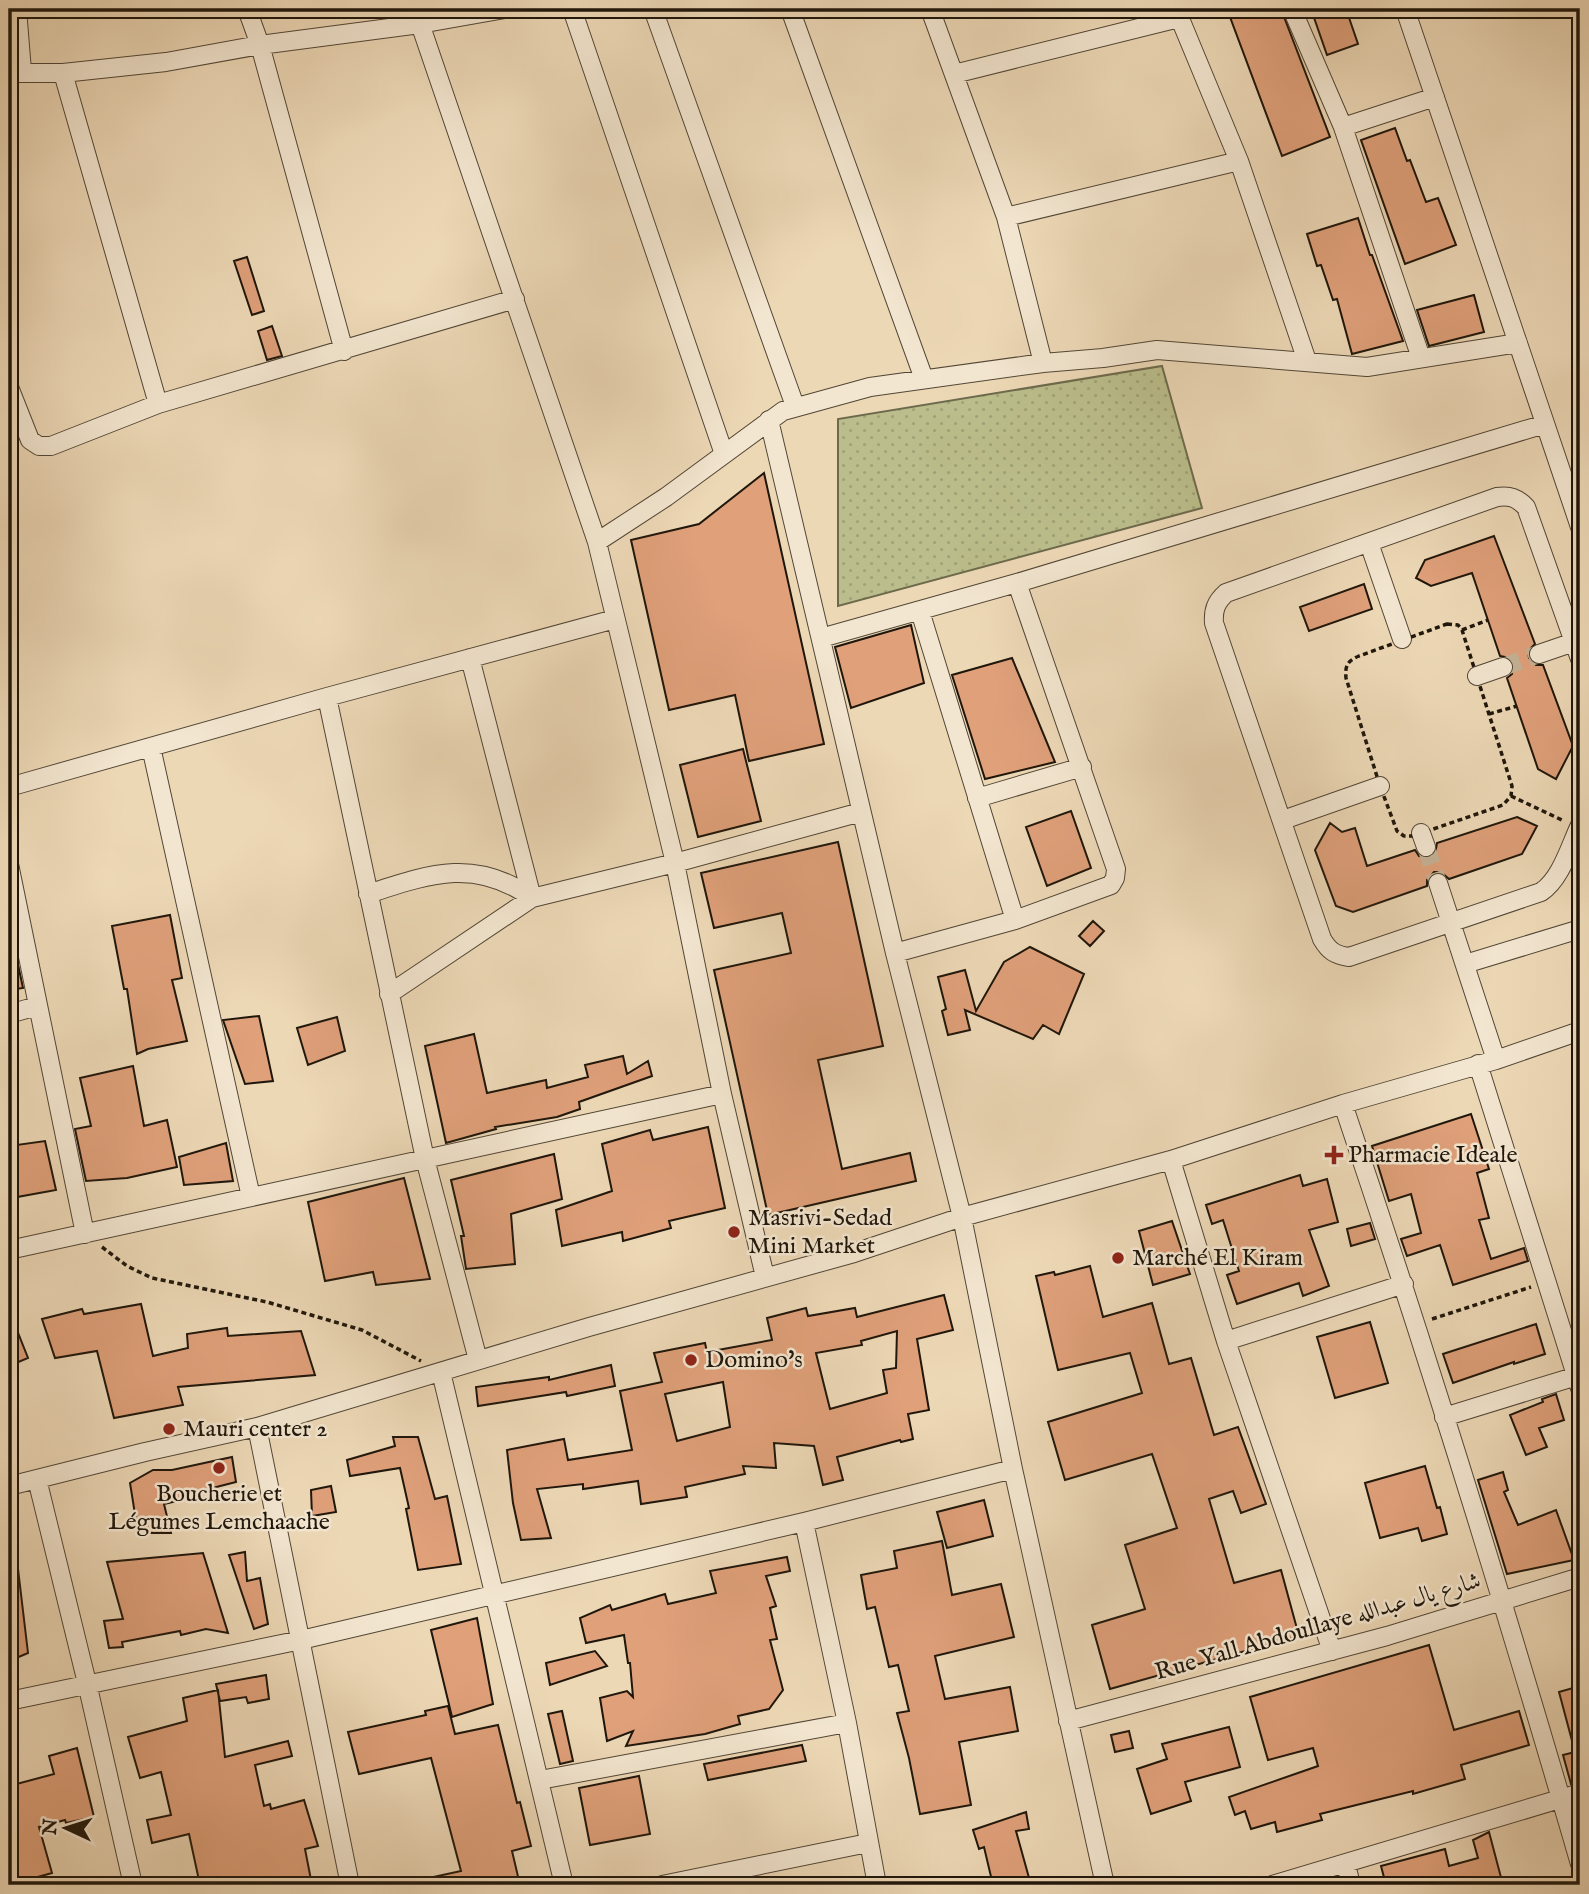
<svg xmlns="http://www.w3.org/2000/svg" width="1589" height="1894" font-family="'IM FELL English',Amiri,serif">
	<defs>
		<pattern id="grass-dots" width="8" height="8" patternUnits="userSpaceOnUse" patternTransform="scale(1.75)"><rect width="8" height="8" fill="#bbbe8c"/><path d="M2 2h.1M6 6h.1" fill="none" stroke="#a0a377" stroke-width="1.8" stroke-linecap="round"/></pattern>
	</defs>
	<rect width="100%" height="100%" fill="#edd8b6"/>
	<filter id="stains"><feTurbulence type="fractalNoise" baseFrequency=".00286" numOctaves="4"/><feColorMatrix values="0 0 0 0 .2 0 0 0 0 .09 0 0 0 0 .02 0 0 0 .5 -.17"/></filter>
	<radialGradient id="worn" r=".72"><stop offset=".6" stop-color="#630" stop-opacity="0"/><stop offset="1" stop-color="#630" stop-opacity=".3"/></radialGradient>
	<!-- grass -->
	<path fill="url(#grass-dots)" stroke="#6d6a4c" stroke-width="2" d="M1162,366l40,142 -364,98v-187z"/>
	<!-- building -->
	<path fill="#dfa07a" stroke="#1f160b" stroke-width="2" fill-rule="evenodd" d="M1227,9h54l49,128 -48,19z
		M1311,9h35l12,35 -31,11z
		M1395,128l12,33 3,-1 16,42 12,-4 18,47 -51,19 -44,-124z
		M1358,218l12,37h2l31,86 -51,13 -15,-55 -4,1 -12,-35 -4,1 -10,-32z
		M247,257l17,54 -12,4 -18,-54z
		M1474,295l10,37 -55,14 -12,-36z
		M272,326l10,30 -15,4 -9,-29z
		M764,473l60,271 -75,17 -14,-66 -66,15 -38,-170 68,-16z
		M1494,536l41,108 -7,7 1,7 7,7h7l30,81 -17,33 -18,-10 -31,-91 5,-4 2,-10 -4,-6 -10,-2 -28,-83 -41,13 -15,-8 9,-18z
		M1364,584l8,25 -63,22 -9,-24z
		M911,625l13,58 -73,25 -16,-61z
		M1012,658l43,104 -70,17 -33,-104z
		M743,749l18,72 -63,16 -18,-72z
		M1071,811l20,57 -44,18 -21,-59z
		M1517,817l20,9 -15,28 -73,25 -8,-7h-7l-7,8v6l-74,26 -17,-6 -21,-56 15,-27 12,9 13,-4 12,38 48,-16 4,6 10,2 6,-4 2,-11z
		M838,842l45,204 -65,14 24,109 68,-16 6,28 -148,34 -54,-245 77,-17 -9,-40 -68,15 -13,-55z
		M170,915l12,63 -10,2 15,61 -39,8 -11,5 -10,-65h-3l-12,-63z
		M1093,921l11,10 -14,15 -11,-10z
		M11,932l12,56 -14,2v-57z
		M1030,947l54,27 -25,60 -16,-9 -10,14 -68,-29 5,20 -22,5 -6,-24 4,-2 -8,-32 27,-7 11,41 28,-49z
		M259,1016l14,65 -28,3 -22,-64z
		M337,1017l8,34 -37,14 -11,-37z
		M474,1034l13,59 59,-13 1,8 41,-11 -3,-12 38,-9 4,18 21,-13 4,15 -73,26 1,7 -23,8 -62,10 1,2 -50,14 -21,-97z
		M133,1066l11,60 23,-6 10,47 -50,11 -41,3 -11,-52 16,-3 -11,-48z
		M1471,1114l18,55 -12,4 12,45 -10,2 12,39 33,-11 4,13 -75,24 -13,-40 -33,11 -6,-17 20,-6 -10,-39 -22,7 -17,-55z
		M708,1127l17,81 -56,13 2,7 -48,13 -1,-9 -60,14 -6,-36 56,-19 -10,-47 48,-14 3,10z
		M45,1141l11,49 -39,7 -1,-3 -7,2v-50z
		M226,1143l7,38 -49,4 -5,-28z
		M554,1154l8,45 -51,15 4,50 -49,5 -5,-33h3l-13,-56z
		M1300,1175l3,11 24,-7 11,43 -29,8 20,56 -26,10 -4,-13 -62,21 -10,-29 12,-4 -16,-51 -11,4 -6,-19z
		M404,1178l26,101 -54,6 -3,-13 -48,9 -17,-79z
		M1172,1221l18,53 -37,11 -14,-54z
		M1370,1223l5,16 -24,7 -4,-17z
		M1090,1266l13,51 49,-14 17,61 22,-6 23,77 24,-8 28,77 -25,9 -8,-22 -24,8 25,84 47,-13 18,66 -189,53 -18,-64 53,-16 -20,-64 52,-17 -25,-74 -87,26 -17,-58 94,-29 -12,-40 -72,17 -22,-94 18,-4 1,3z
		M944,1295l9,35 -36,9 12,71 -21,4 5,25 -12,3 -1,-2 -63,17 6,23 -20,5 -9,-39 -40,-3 2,25 -33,-2 2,8 -60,13 2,10 -46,7 -3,-23 -55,8v-5l-46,5 14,49 -30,2 -8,-37 -6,-53 57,-11 4,21 64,-10 -12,-59 42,-9 -8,-29 51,-10 2,9 65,-12 -5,-22 39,-10 2,8 47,-8 2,9zM897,1331l-1,37 -13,2 4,23 -57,16 -14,-56 46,-8 -1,-4zM723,1382l7,45 -53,14 -12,-47z
		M141,1304l12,52 35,-8 -1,-14 40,-6 1,8 73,-5 14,44 -137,12 5,18 -69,13 -17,-67 -42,7 -13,-39 40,-10 2,5z
		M9,1310l19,48 -19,8z
		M1370,1322l18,61 -53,15 -18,-61z
		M1536,1324l9,30 -31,10v-2l-61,21 -10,-29z
		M611,1365l4,21 -48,10 -1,-4 -88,14 -2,-19 73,-10v3z
		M1556,1394l8,26 -25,8 8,19 -21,8 -16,-40 33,-13 -1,-3z
		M393,1437h25l17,62 12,-3 14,68 -43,6 -12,-61 3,-1 -9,-40 -50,8 -3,-16 48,-14z
		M232,1457l4,25 -51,13 1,4 -22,5 7,29h-33l-8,-50 23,-13h19z
		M1425,1466l12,42 3,-1 7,27 -25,7 -4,-13 -38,10 -15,-55z
		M1503,1472l5,18 -4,2 14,33 38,-15 18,50 -67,14 -29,-94z
		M331,1486l5,26 -24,4 -1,-26z
		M984,1500l9,36 -46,12 -10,-36z
		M942,1541l10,54 49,-11 13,53 -79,19 10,43 65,-12 8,44 -59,11 12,63 -51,9 -11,-56 -12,-45 12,-2 -11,-46 -9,2 -14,-60 -8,2 -6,-34 36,-7 -3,-17z
		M245,1552l2,29 13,-3 8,46 -14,5 -25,-74z
		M203,1553l25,80 -22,-4 -25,6 -1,-4 -58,11 1,5 -14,1 -5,-27 19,-2 -16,-57z
		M787,1557l3,14 -24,5 10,30 -6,2 7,31 -7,1 13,50 -14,19 -31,7 2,8 -35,10 -79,12 7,-15 -26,10 -7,-43 27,-7 6,6 -3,-34h-2l-4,-28 -38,8 -6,-25 30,-13 2,5 53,-16 3,10 48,-11 -6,-22z
		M9,1569h9l10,84 -19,8z
		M477,1618l16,86 -41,13 -21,-87z
		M1429,1645l25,85 65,-19 10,34 -68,20 4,14 -52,15v-3l-93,23 2,6 -45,12 -2,-10 -24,7 -6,-18 -10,4 -6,-18 89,-31 -5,-18 -45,12 -18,-63z
		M595,1651l12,15 -57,19 -4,-22z
		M266,1675l3,24 -21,4 -2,-6 -26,4 -4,-17z
		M1580,1686v96l-9,2 -8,-29 12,-3 -16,-60z
		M218,1690l7,67 63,-16 4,15 -37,9 9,41 6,-2 1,5 33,-9 14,46 -13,3 7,36h-112l-11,-51 -37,9 -5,-23 24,-5 -10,-43 -21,6 -12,-41 59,-16 -4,-23z
		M448,1706l7,28 43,-9 19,78 3,-1 11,44 -19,5 8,34h-95l-1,-6 37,-8 -30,-113 -72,16 -11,-42 78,-17 -1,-4z
		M562,1711l11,50 -13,3 -12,-50z
		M1229,1727l11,40 -55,15 6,19 -40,13 -14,-45 30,-10 -5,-15z
		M1129,1731l4,17 -18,4 -4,-17z
		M802,1745l4,16 -98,19 -4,-16z
		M77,1748l17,69 -28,6 -1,-3 -26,7 13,46 -43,12v-39l3,-1 -3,-11v-48l45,-12 -5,-18z
		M639,1776l11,58 -60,11 -11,-57z
		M1026,1812l3,17 -13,2 15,54h-38l-9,-38 -5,2 -6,-19z
		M1489,1832l14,53h-117l-5,-19 64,-17 4,17 29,-8 -5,-18z"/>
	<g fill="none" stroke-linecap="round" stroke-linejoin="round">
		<!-- minor-tunnel -->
		<path stroke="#c4b194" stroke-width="18" stroke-dasharray="18 9" stroke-linecap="butt" d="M1503,667l36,-13
			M1426,847l12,36"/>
		<defs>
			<path id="minor" d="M17,9l5,62
				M247,9l13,36 84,306
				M415,9l182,533 78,321 47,231 43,183
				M572,9l152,445
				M653,9l142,397
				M790,9l134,370
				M930,9l76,208 37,146
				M1176,9l63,152 68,200
				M1292,9l51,118 78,231
				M1405,9l175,518
				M9,73h54l103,-11 94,-17 160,-21 85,-15
				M63,73l95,331
				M954,74l225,-56
				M1343,127l92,-30
				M1006,217l233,-56
				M9,387l21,53 9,6h12l107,-42 357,-105
				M769,420l126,533 67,264 51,252 92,416
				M597,542l69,-45 117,-86 87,-24 173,-24 60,-5 54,-8 210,17 151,-24
				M1369,543l33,96
				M920,611l95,309
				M821,638l196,-55 528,-159
				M1539,654l41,-14
				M470,658l62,240
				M1580,659l-54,-152c-9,-9 -16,-12 -29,-10l-271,96c-10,9 -13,17 -12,30l108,316c7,12 13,16 27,18l192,-65c20,-13 29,-46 39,-67
				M1477,676l26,-9
				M327,697l98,462 53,201
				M151,747l100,450
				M9,787l318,-90 288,-78
				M977,798l105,-31
				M1283,820l97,-34
				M1421,833l5,14
				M9,864l76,370
				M1438,883l58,177
				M368,894c61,-20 107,-37 164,4
				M895,953l120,-33 96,-35 4,-7 1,-9 -99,-286
				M1465,964l115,-35
				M389,994l143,-96 143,-35 186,-51
				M9,1014l28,-8
				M1478,1064l102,324
				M1343,1104c85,252 163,505 237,760
				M1171,1160l55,181 106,310
				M9,1250l713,-156
				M1226,1341l178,-57
				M441,1372l123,513
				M1444,1417l136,-42
				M257,1427l93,458
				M37,1479l50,204 46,202
				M9,1486l136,-34 112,-25 332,-100 265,-74 108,-36 209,-57 172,-56 153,-44 84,-29
				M804,1522l43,201 30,162
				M9,1701l292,-61 503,-118 209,-53
				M1068,1721l319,-85 193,-59
				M540,1780l307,-57
				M1346,1864l5,21
				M662,1885l206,-42
				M1272,1885l308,-92"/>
		</defs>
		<!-- minor casing -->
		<use href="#minor" stroke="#524636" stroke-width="20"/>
		<!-- path -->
		<path stroke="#1f160b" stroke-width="3.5" stroke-dasharray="5 3.5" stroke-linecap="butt" d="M1447,624l11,1 4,5 50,156 -1,10 -8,9 -90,31h-9l-7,-5 -17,-45 -34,-108c-1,-12 1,-17 13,-22z
			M1462,630l26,-10
			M1489,714l28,-8
			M1511,796l53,25
			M102,1247l25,19 25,12 115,24 95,28 59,31
			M1432,1319l99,-32"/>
		<!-- minor -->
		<use href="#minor" stroke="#f3e6d0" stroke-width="18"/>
	</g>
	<!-- markers -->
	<g fill="#8f2418" stroke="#f3e6d0" stroke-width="2.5">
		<path d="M1330.5 1144.5h7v7h7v7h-7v7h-7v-7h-7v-7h7z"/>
		<circle cx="734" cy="1232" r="7"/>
		<circle cx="1118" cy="1258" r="7"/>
		<circle cx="691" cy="1360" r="7"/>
		<circle cx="169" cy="1429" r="7"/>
		<circle cx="219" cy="1468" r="7"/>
	</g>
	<g text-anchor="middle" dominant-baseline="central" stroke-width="5" stroke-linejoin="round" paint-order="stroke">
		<!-- poi labels -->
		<g font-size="24" fill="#1f160b" stroke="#f3e6d0" text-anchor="start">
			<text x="1348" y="1155">Pharmacie Ideale</text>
			<text x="748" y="1218">Masrivi-Sedad<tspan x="748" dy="28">Mini Market</tspan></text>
			<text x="1132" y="1258">Marché El Kiram</text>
			<text x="705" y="1360">Domino's</text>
			<text x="183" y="1429">Mauri center 2</text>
			<text x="219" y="1494" text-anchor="middle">Boucherie et<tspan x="219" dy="28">Légumes Lemchaache</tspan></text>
		</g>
		<!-- street labels -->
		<g font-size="24" fill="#1f160b" stroke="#f3e6d0">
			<text transform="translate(1318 1627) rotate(-16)">Rue Yall Abdoullaye شارع يال عبدالله</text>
		</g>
	</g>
	<!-- margin -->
	<rect width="1589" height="1894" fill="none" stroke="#edd8b6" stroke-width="35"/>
	<rect x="10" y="10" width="1568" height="1873" fill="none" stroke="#1f160b" stroke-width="3.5"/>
	<rect x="18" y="18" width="1554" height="1859" fill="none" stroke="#1f160b" stroke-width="2"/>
	<!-- north arrow -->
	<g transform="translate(66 1828) rotate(274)" stroke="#f3e6d0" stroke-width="5" paint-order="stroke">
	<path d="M0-5L12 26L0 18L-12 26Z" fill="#1f160b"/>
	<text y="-10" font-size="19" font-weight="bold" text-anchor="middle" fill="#1f160b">N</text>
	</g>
	<rect width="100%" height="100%" filter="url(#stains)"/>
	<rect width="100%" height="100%" fill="url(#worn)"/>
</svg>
